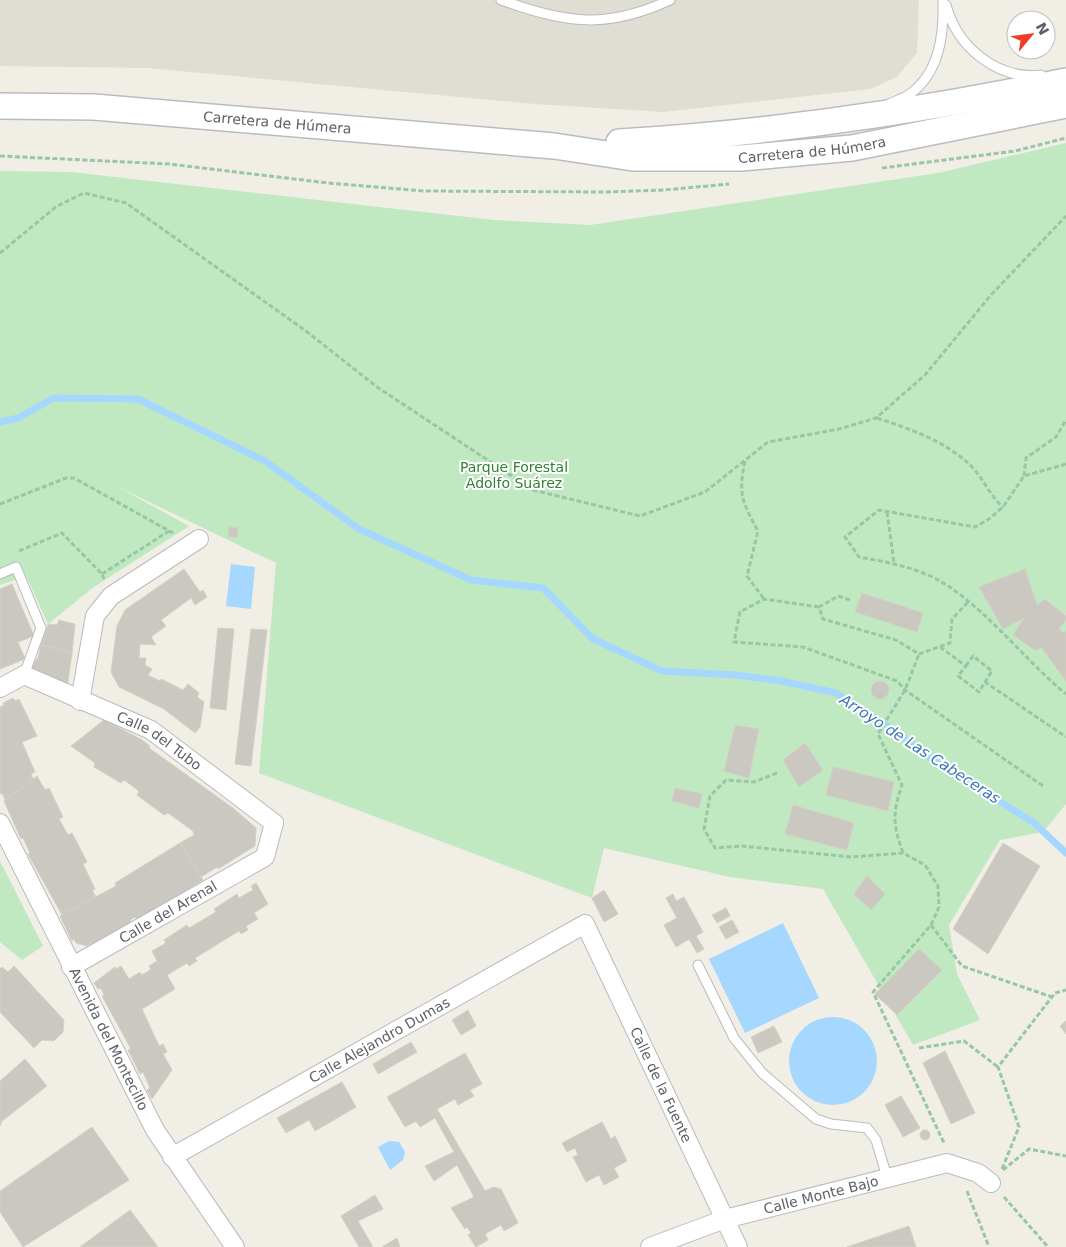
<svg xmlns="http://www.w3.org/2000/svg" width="1066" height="1247" font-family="'DejaVu Sans',sans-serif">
	<rect width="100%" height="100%" fill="#f0eee5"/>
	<!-- education -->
	<path fill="#e0ddd3" d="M0,0h919l-2,53 -20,24 -27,12 -207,23 -128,-8 -388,-36 -147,-2z"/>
	<!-- green -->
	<path fill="#c0e9c1" d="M1066,143v661l-23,28 -43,8 -51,85 8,49 23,46 -67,25 -90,-156 -93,-12 -126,-29 -12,50 -333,-125 17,-210 -160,-77 73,40 -95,61 -46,37 -22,-48 -26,9v-414l71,1 423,48 96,5 348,-52z
		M0,861l43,85 -21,14 -22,-18z"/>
	<!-- water -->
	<path fill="#a6d8ff" d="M231,564l24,3 -4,42 -25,-3z
		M783,923l36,75 -74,35 -36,-74z
		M789 1061a44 44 0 1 1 88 0a44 44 0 1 1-88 0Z
		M389,1141l10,1 6,10 -2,8 -13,10 -12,-23z"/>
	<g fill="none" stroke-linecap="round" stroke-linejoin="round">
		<!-- stream -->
		<path stroke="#a6d8ff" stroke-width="7" d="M0,422l18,-4 36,-20 84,1 127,62 94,68 112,51 72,8 50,51 69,32 74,4 45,6 55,12 47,30 61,45 89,54 33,31"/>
	</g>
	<!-- building -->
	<path fill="#cbc8c2" stroke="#d5d0c3" d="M229,527l9,1 -1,9h-9z
		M184,569l16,23 3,-2 4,7 -12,8 -4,-7 -30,22 5,6 -15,11 5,8 -16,-1 -1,14h7l-1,7 7,4 -4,6 12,6 1,-2 22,11 5,-6 11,9 -2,4 7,5 -4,25 -5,6 -31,-24 -45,-22 -8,-15 6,-46 8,-16z
		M1025,569l12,36 8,-6 21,17v4l-7,9 4,4 3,-2v50l-25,-34 -5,4 -23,-16 11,-17 -21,11 -24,-42z
		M12,584l22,52 -16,6 7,17 -25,10v-80z
		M862,593l61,20 -6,19 -62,-20z
		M59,620l16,4 -3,29 -31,-8 7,-21 9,1z
		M218,628l16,1 -8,81 -16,-2z
		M251,629l16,1 -16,136 -16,-2z
		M41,645l31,8 -5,35 -38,-19 9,-11z
		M871 690a9 9 0 1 1 18 0a9 9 0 1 1-18 0Z
		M13,698l2,3 4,-2 18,37 -15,6 13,30 -4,2 2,5 -28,21 -3,-7 -2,1v-87l4,-2 -1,-2z
		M104,720l38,20 8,6 -1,2 84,60 23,20 -1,18 -37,23 -1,-2 -16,10 -21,-34 14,-8 -1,-4 -25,-18 -4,2 -19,-14 -8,-6 2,-4 -15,-11 -3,3 -27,-16 1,-4 -24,-17z
		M735,725l24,4 -10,49 -25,-7z
		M805,743l18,27 -24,17 -16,-27z
		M833,767l61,15 -6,29 -62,-16z
		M37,776l8,14 4,-2 14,29 -4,2 9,16 4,-2 11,21 4,8 -4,2 12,25 -3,1 4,7 -34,18 -34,-61 2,-1 -7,-15 -2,1 -17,-38z
		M675,788l27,6 -3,14 -27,-7z
		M793,805l61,18 -7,27 -62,-16z
		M180,843l23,37 -66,39 -2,-2 -5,3 1,3 -40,24 -1,-3 -3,2 -11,-3 -2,-4 -2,2 -12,-25 56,-30 -1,-3z
		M1003,843l37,23 -52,88 -35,-25z
		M867,876l18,18 -14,16 -17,-16z
		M256,883l12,21 -14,9 4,6 -12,7 2,4 -7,4 -2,-3 -44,27 2,3 -8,5 -2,-3 -20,12 8,14 -33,20 17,37 4,-2 4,8 -4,2 9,16 -20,29 -5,-9 3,-2 -7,-16 -3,2 -12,-24 3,-1 -29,-53 2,-1 -3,-7 -3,1 -4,-6 21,-16 1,2 5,-3 8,13 11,-7 1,3 6,-3 4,-3 -2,-3 8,-5 -5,-10 14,-8 -2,-3 23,-15 2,3 27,-16 -2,-3 23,-15 2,4 14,-8 -2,-4z
		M604,890l14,24 -14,8 -12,-24z
		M673,894l3,7 8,-4 19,35 -7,4 8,13 -7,4 -8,-14 -13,8 -12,-22 13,-7 -11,-20z
		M726,908l4,8 -13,7 -5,-8z
		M732,920l7,12 -13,7 -7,-12z
		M919,949l23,21 -45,45 -22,-21z
		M14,966l50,54 -1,12 -9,9 -12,-1 -8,8 -34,-36v-43l2,-2 6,5z
		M468,1010l8,16 -15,9 -9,-15z
		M1066,1021v13l-6,-8z
		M774,1026l8,16 -24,11 -7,-16z
		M411,1042l6,10 -39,22 -5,-10z
		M945,1051l30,62 -24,11 -28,-61z
		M465,1053l17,31 -12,6 4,6 -16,9 -3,-6 -18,10 48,82 8,-4 8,2 17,34 -14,8 -3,-6 -16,9 3,6 -12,7 -8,-12 3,-2 -4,-6 -2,2 -14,-21 23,-11 -17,-32 -23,16 -9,-15 29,-14 -19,-34 -15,9 -4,-6 -11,6 -18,-30z
		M25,1059l22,27 -45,35 -2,5v-45z
		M342,1082l14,25 -41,24 -6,-11 -23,13 -9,-15z
		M901,1096l19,32 -17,9 -18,-32z
		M602,1122l9,17 4,-3 12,25 -13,7 5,9 -15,8 -5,-10 -13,7 -13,-25 5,-2 -3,-7 -8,4 -5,-9z
		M92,1127l37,53 -106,67 -23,-35v-21z
		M920 1135a5 5 0 1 1 10 0a5 5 0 1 1-10 0Z
		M375,1195l8,14 -25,12 15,26h-14l-18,-31z
		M130,1210l28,37h-78z
		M909,1226l7,21h-69z
		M397,1238l3,9h-18z"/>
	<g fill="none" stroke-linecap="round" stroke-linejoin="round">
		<defs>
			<path id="lane" d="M501,0c66,23 104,30 169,0
				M946,5c11,42 51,75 95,70
				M889,104c6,-3 15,-6 21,-10 30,-22 34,-60 33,-94
				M0,574l16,-7 25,61 -17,47
				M698,965l36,73 28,35 54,46 15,5 36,4 9,12 11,37"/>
			<g id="street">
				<path id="s1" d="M0,688l24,-13 127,55 123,93 -9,34 -194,110"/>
				<path d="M80,701l15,-85 16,-20 88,-57"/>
				<path id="s2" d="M0,823l155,307 80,117"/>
				<path id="s3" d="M172,1157l413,-233 153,323"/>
				<path id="s4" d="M650,1247l75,-28 222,-56 31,10 13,10"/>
			</g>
			<g id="secondary">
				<path id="s5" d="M0,106l94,1 460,39 79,12h108l111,-10 214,-43"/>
				<path d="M619,142c153,-9 297,-30 447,-61"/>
			</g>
		</defs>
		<!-- lane casing -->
		<use href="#lane" stroke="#b8bbbf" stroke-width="11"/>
		<!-- street casing -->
		<use href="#street" stroke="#b8bbbf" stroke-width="20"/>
		<!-- secondary casing -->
		<use href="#secondary" stroke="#b8bcc2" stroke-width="28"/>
		<!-- path -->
		<path stroke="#98c7a6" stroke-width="3" stroke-dasharray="5 2.5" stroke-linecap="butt" d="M0,156l169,8 159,19 96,8 180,1 60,-2 65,-6
			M882,168l133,-17 51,-13
			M0,253l57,-47 27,-13 42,10 180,128 71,56 156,103 107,26 65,-24 63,-50 71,-13 37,-11 49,-43 66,-80 75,-79
			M877,418c33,11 66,22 92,46 14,13 20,31 34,43
			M745,461c-7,33 -3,41 13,70l-11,45 17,23
			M1066,464l-42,12 -21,31 -14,12 -14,8 -96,-17 -34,27 14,20c24,4 49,9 71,19 47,21 94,84 136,118
			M1024,476l2,-18 30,-21 10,-17
			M0,504l66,-26h8l99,55
			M887,512l7,51
			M19,551l43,-18 40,41 2,5
			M102,574l67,-43
			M850,600l-12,-4 -19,11 4,12 73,21 23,14 31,-11 2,-24 16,-17
			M819,607l-55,-8 -24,13 -6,30 69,5 94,34 8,9 138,96
			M940,647l26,19 -8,10 21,16 6,-10 81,55
			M966,666l7,-10 19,15 -7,11
			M777,773l-23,9 -28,-2 -16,16 -6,33 11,19 26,-2 110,11 52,-4 22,12 13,21 1,21 -8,18 -58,67 71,151
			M903,853c-10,-29 -11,-38 -1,-68l-24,-51 27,-44 14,-36
			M931,925l31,41 90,31
			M919,1048l45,-7 34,26
			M1002,1169l17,-42 -21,-60 57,-74 11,-3
			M1003,1170l26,-21 37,7
			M967,1191l22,56
			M1004,1197l44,50"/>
		<!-- lane -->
		<use href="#lane" stroke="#fff" stroke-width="9"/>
		<!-- street -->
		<use href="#street" stroke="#fff" stroke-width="18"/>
		<!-- secondary -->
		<use href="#secondary" stroke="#fff" stroke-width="25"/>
	</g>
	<g text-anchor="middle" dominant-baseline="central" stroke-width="4" stroke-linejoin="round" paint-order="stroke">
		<!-- street labels -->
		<g font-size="14" fill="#5d6166" stroke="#fff">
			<text stroke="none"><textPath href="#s5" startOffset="278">Carretera de Húmera</textPath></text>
			<text stroke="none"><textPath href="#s5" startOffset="815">Carretera de Húmera</textPath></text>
			<text stroke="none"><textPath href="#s1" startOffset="178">Calle del Tubo</textPath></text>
			<text transform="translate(168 912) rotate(-30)">Calle del Arenal</text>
			<text stroke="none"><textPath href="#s2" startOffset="242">Avenida del Montecillo</textPath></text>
			<text stroke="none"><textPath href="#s3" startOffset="238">Calle Alejandro Dumas</textPath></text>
			<text stroke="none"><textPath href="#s3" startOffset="652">Calle de la Fuente</textPath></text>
			<text stroke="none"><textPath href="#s4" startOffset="179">Calle Monte Bajo</textPath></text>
		</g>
		<!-- park labels -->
		<g font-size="14" fill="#308234" stroke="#fff">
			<text x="514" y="467">Parque Forestal<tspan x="514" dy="16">Adolfo Suárez</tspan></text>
		</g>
		<!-- water labels -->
		<g font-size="15" font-style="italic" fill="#3c78b8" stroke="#fff">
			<text transform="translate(920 749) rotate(33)">Arroyo de Las Cabeceras</text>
		</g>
	</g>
	<!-- north arrow -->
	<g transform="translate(1031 35) rotate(61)"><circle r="24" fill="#ffffff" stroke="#bec0c2"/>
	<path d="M0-4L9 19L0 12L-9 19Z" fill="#f23a29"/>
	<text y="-8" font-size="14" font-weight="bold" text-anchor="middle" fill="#5d6166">N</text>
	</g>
</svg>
